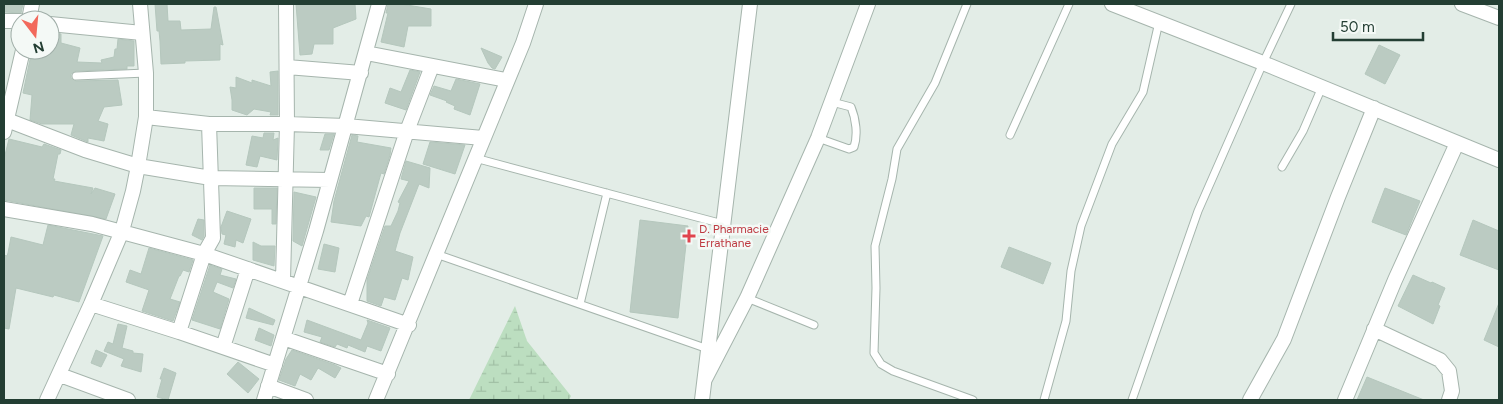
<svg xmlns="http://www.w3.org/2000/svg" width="1503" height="404" font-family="Figtree,sans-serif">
	<defs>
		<pattern id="wetland-marsh" width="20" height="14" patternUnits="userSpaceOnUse" patternTransform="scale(1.25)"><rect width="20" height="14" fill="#bcdec0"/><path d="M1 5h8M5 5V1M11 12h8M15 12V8" fill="none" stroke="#a1c0a5"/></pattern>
	</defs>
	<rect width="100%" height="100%" fill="#e3ede7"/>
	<!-- wetland -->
	<path fill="url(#wetland-marsh)" d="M515,306l12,35 44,55 -2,4h-100z"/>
	<!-- building -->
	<path fill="#bbcbc2" stroke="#b5c7bd" d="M4,4h19l-2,9 -17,-1z
		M155,4h12l1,17h12l1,9 30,-1 3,-22h2l7,38 -3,-1v16l-35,1v2l-24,1 -1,-23 -1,-10h-2z
		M296,4h59l1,15 -23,9v16h-19l-2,10 -12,1z
		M388,4h13l30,5v17h-23l-4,21 -23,-5 7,-29h-2z
		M52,33l9,1v9l19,5 -3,14 25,1 -1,-3 13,-3 1,-8h2l1,-10 16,2v25h-7v3l-51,2 -5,3v4l5,3 42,-1 4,25 -18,2 -6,14 10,3 -4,17 -16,-3v4l-17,-7 3,-11h-32l-12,-4 2,-25 -9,-2 9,-43h19z
		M1379,45l21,10 -15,29 -20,-10z
		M481,48l21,9 -7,12 -3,-1 -4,-5z
		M410,70l10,2 -14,38 -21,-7 5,-15 11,4z
		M278,71v44h-8l1,-3 -17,-3 -7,6 -15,-5v-10l-2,-13 6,1v-11l16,6v-3l19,6 -1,-14z
		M456,79l24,5 -10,31 -16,-6 1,-3 -9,-4 1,-1 -17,-6 4,-9 17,5z
		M264,133h10l-1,7 5,-2 -1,22 -17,-4 -3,11 -11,-2 6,-29 11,2z
		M325,134h9l-5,16h-9z
		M352,135l6,1 -1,6 34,6 -1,7 -6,19 -3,-1 -12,44 -3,-1 -5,10 -30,-4 3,-21z
		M9,139l33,8 2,-3 17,6 -1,4h-2l-5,25h2l-1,2 39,7 -2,6 4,-6 20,6 -9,25 -102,-19v-41z
		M430,142l35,3 -10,29 -32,-10z
		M406,161l24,7 -1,20 -10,-4 -19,49 -5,18 18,6 -5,23 -6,-2 -7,22 -11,-3 -3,9 -14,-5v-21l18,-54h6l7,-15 2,-8 -2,-1 11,-21 -8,-2z
		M254,188h23l-1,36h-4v-15h-18z
		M1385,188l35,13 -14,34 -34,-13z
		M294,192l22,5 -14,49 -9,-5z
		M227,211l24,8 -8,24 -7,-3 -1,7 -11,-3 2,-9 -4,-1 -1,-7z
		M198,219l6,1v16l-2,4 -10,-5z
		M640,220l48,6 -10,92 -48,-6z
		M1473,220l26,11v39l-39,-15z
		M48,225l55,11 -24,66 -25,-7 -1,2 -37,-9 -7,41 -5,-1v-73l3,1 1,-3 3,-16 32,8z
		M253,242l8,4h14l-1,20 -21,-6z
		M324,244l15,4 -4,24 -17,-3z
		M1009,247l42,16 -8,21 -42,-17z
		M149,248l44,12 -4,12 -6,-2 -3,6h-1l-9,23 10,3 -7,19 -31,-10 7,-21 -23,-8 4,-12 11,4z
		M210,265l12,4 -2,6 16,4 -3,9 -16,-6 -4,10 16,7 -9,30 -28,-9z
		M1413,275l18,8 1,-1 13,6 -7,17 2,1 -7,18 -35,-18z
		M1499,303v44l-15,-7z
		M249,308l26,12 -2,5 -27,-7z
		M307,320l54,20 7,-17 -1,-3 23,8 -9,23 -14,-5 -2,6 -17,-7 -1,3 -10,-4 -2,3 -15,-5 2,-5 -18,-5z
		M118,324l9,2 -5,22 11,3v2l10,1 -2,18 -20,-6 3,-7 -20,-8 4,-9 5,2z
		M259,328l15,7 -3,11 -16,-6z
		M96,350l11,5 -6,12 -10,-4z
		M292,350l43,15 6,3 -6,10 -17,-10 -7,12 -11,-6 -5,12 -16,-6 7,-21z
		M238,362l21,17 -11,14 -21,-19z
		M164,368l12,5 -8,27 -11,-3 5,-18h-2z
		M1367,377l57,23h-67z"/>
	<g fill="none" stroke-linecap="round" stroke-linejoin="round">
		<defs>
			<path id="service" d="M967,4l-32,79 -38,66 -5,30 -17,67 1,42 -2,65 7,11 12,7 80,29
				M76,76l70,-3
				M1010,135l59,-131
				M818,138l31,11 5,-2c4,-12 2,-28 -3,-40l-19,-5
				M475,158l248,66
				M1282,167l21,-36 19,-44
				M436,254l272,95
				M747,298l67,27
				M580,304l27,-111
				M1044,400l22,-79 5,-50 10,-45 31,-82 31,-52 16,-70
				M1132,400l66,-189 65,-148 28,-59"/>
			<path id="minor" d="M286,4l1,120 59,2 137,12
				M1112,4l151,59 236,97
				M1462,4l37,14
				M29,20l3,-16
				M4,21h16
				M50,24l92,9
				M366,53l140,27
				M287,67l74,6
				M146,117l63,7h78l-4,156
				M7,120l78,30 53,16 73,12 119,2
				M4,132l19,-82
				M4,209l88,15 112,30 205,71
				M91,304l88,28 96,33
				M350,304l57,-173 25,-65
				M1374,329l66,31 9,11 3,20 -3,9
				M179,332l25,-78 9,-16 -4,-114
				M283,338l105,36
				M223,347l25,-78
				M60,375l68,25
				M705,379l42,-81 71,-160 50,-134
				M268,386l38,14
				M47,400l44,-96 31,-73 11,-40 5,-25 8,-49v-44l-6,-69
				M264,400l52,-169 63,-227
				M376,400l147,-357 13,-39
				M702,400l48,-396
				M1250,400l34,-61 54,-142 36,-89
				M1345,400l50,-120 62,-137"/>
		</defs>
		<!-- service casing -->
		<use href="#service" stroke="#a6b5ad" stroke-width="9"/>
		<!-- minor casing -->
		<use href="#minor" stroke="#a6b5ad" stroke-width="16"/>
		<!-- service -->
		<use href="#service" stroke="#fff" stroke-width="7"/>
		<!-- minor -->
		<use href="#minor" stroke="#fff" stroke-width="14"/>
	</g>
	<!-- markers -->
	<path fill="#e0444e" stroke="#f4f9f6" stroke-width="2" d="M686.5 228.5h5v5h5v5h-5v5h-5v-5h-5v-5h5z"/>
	<g text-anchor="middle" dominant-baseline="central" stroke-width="5" stroke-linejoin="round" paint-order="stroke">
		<!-- health labels -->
		<g font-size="12" fill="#be3a42" stroke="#f4f9f6" text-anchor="start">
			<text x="699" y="229">D. Pharmacie<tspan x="699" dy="14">Errathane</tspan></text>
		</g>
	</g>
	<!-- border -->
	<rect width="1503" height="404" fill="none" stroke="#233e33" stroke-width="10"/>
	<!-- north arrow -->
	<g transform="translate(35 35) rotate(164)"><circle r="24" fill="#f4f9f6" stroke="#a0aea8"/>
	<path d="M0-4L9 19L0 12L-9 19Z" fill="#f2695c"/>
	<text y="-8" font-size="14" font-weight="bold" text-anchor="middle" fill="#233e33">N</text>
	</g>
	<!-- scale -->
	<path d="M1333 32v8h90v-8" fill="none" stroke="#233e33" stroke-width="2.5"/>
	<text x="1340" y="32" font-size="15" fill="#233e33" stroke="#f4f9f6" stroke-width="4" paint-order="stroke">50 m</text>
</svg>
